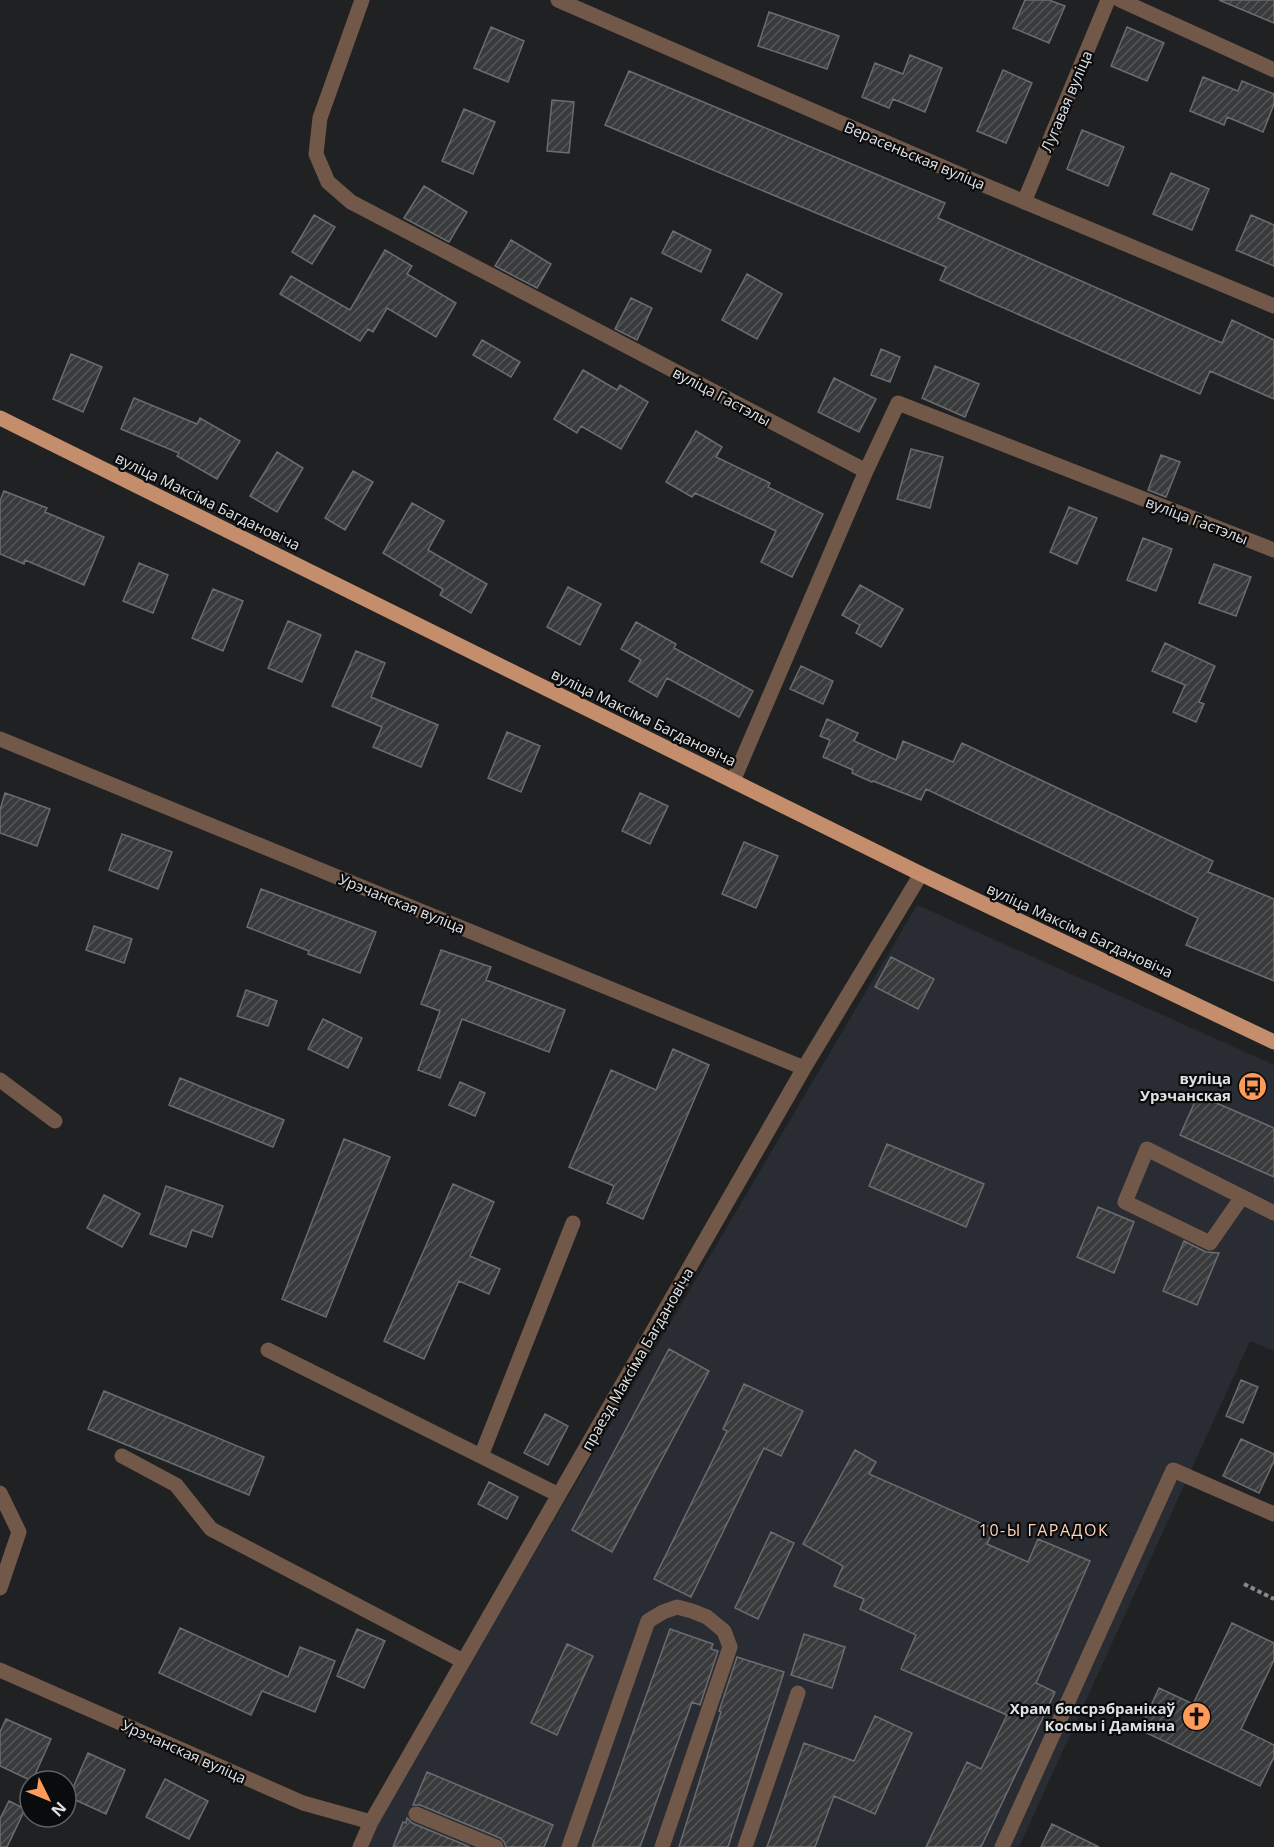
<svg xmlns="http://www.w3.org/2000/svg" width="1274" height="1847" font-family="'Open Sans',sans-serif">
	<defs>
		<pattern id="building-hatch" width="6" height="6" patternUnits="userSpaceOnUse" patternTransform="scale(1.5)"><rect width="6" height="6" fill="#393a3c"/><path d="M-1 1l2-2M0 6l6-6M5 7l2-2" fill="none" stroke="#555658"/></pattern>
	</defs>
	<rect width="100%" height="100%" fill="#202123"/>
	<!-- built -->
	<path fill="#292c33" d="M917,905l357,160v286l-24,-10 -231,506h-651l19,-44z"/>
	<!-- building -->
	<path fill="url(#building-hatch)" stroke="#6b6c6f" stroke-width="1.5" d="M1025,0h24l16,6 -16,37 -36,-15z
		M1219,0h55v23z
		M769,12l70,24 -12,33 -69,-23z
		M491,27l33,14 -16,41 -34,-14z
		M1127,27l37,16 -17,38 -36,-15z
		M910,55l32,13 -17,44 -32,-13 -4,9 -27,-11 13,-34 28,11z
		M1003,70l29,13 -26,60 -29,-12z
		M629,71l316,132 -7,15 284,125 10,-23 42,20v59l-64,-28 -10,23 -260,-114 6,-13 -341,-142z
		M1203,77l35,14 4,-10 32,13v10l-11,28 -36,-15 -3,8 -34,-14z
		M552,100l22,2 -5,51 -22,-2z
		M464,109l31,13 -22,52 -31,-13z
		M1082,130l42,17 -16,39 -41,-17z
		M1171,173l38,16 -17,41 -39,-16z
		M424,186l43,26 -18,30 -45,-24z
		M314,215l21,12 -23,37 -20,-12z
		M1251,215l23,10v41l-38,-16z
		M673,231l38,19 -10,22 -39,-19z
		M511,240l40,24 -14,24 -42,-22z
		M385,250l27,16 -5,8 49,29 -20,34 -49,-29 -14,24 -5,-3 -8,12 -80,-47 11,-18 59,34z
		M747,274l35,20 -25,45 -35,-19z
		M631,298l21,10 -15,32 -22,-11z
		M482,340l38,22 -9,15 -38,-22z
		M881,349l19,8 -10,25 -19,-7z
		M71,354l31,13 -19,45 -30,-13z
		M935,366l44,18 -14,33 -43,-19z
		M583,370l34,20 3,-5 28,17 -27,47 -40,-23 -4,7 -23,-14z
		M834,378l42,21 -17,33 -41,-20z
		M134,398l63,26 3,-6 40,23 -23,38 -40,-23 2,-3 -58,-24z
		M696,431l26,16 -6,10 54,26 -2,4 55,27 -31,63 -31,-15 15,-31 -81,-38 -3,4 -26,-15z
		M911,449l32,8 -13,51 -33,-9z
		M277,452l26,16 -26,44 -27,-16z
		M1161,455l19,7 -14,35 -18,-7z
		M353,471l20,11 -28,48 -20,-12z
		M4,491l43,17 -2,4 59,25 -20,48 -59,-25 -1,4 -24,-10v-53z
		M412,503l32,18 -16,29 59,34 -16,29 -31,-18 3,-6 -60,-36z
		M1069,507l28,11 -20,46 -27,-12z
		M1143,538l29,11 -16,42 -29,-11z
		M139,563l29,12 -15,38 -30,-12z
		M1214,564l37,13 -15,39 -37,-13z
		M860,585l43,24 -22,38 -25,-14 4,-8 -18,-10z
		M568,587l33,17 -21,41 -33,-18z
		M213,589l30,12 -20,50 -31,-13z
		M288,621l33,14 -19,47 -34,-14z
		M636,622l40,22 -2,4 79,43 -14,26 -72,-39 -10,19 -28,-16 12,-21 -20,-11z
		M1165,643l50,23 -16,36 5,2 -8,18 -23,-10 12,-27 -33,-14z
		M356,651l29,12 -14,34 67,28 -17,42 -48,-20 9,-20 -50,-21z
		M801,666l32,15 -10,23 -33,-15z
		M827,719l31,14 -4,8 42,19 7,-19 50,21 9,-19 251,118 -5,11 66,27v82l-88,-36 12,-27 -272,-129 -5,11 -48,-19 -1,1 -20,-9 1,-3 -30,-13 7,-17 -10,-4z
		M507,732l33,14 -19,46 -33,-14z
		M5,793l45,16 -13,37 -37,-13v-23z
		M640,793l28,13 -18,38 -28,-13z
		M122,834l50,18 -14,37 -49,-19z
		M744,842l34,14 -22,52 -34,-14z
		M261,889l115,43 -16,41 -52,-19 1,-3 -62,-24z
		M94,926l38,13 -8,24 -38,-13z
		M441,950l50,17 -5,13 79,30 -16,42 -87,-33 -22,59 -22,-8 22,-59 -19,-7z
		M891,957l43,22 -16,30 -43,-22z
		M246,990l31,11 -9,25 -31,-10z
		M323,1019l39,19 -14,30 -40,-19z
		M673,1049l36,16 -66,154 -36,-16 7,-17 -45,-19 42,-97 45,20z
		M180,1078l104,42 -11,27 -104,-42z
		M460,1082l25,11 -10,23 -26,-11z
		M1198,1095l76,33v49l-94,-42z
		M344,1139l46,18 -64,160 -44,-18z
		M887,1144l97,40 -18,43 -97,-41z
		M453,1184l41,18 -24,54 30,13 -11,25 -30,-13 -35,78 -40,-18z
		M166,1186l57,20 -11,31 -20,-7 -6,17 -36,-13z
		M104,1195l36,19 -18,33 -35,-19z
		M1098,1207l36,15 -20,51 -37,-16z
		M1184,1241l22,11 13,1 -22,52 -34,-14z
		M669,1349l40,22 -97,181 -40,-22z
		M1241,1380l17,7 -15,36 -17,-7z
		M744,1384l59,27 -22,45 -17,-8 -73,149 -37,-18 73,-148 -4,-2z
		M104,1391l160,66 -15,38 -161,-66z
		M545,1414l23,12 -20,39 -24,-12z
		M1241,1439l33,15v7l-15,32 -36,-17z
		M855,1450l21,12 -7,12 125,55 -7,15 41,18 10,-23 52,22 -54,122 19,9 -74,155h-55l41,-85 14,7 26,-54 -106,-46 15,-34 -56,-26 4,-10 -30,-13 9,-20 -40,-22z
		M489,1482l29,15 -11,22 -29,-15z
		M771,1532l23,11 -36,76 -23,-11z
		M1232,1623l42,20v17l-33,69 33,16v12l-14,29 -120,-56 19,-42 34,16z
		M180,1628l108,49 12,-30 35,14 -20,51 -53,-21 -11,24 -92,-42z
		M357,1629l28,12 -21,47 -27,-12z
		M670,1629l43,15 -2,5 7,2 -18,54 -8,-3 -52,145h-48z
		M804,1634l41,13 -13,41 -41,-13z
		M567,1644l26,12 -36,79 -26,-12z
		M737,1657l47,15 -56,175h-49l42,-135 -2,-1z
		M875,1716l37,17 -37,81 -41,-18 -19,51h-48l37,-104 50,18z
		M6,1719l45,20 -19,42 -32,-15v-34z
		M88,1753l37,17 -19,44 -37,-17z
		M427,1772l126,53 -9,22h-38l-2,-5 -4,-4 -80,-33h-7z
		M165,1779l43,22 -19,38 -43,-22z
		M9,1801l16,8 -18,38h-7v-28z
		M407,1818l5,5 58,24h-77l10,-25 3,1z
		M1052,1824l47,23h-58z"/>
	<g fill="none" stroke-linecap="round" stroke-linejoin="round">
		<!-- path -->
		<path stroke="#87888a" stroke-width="4" stroke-dasharray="4.5 3" stroke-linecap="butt" d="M1244,1584l30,15"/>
		<!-- minor -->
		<path stroke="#725848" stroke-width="15" d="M362,0l-42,118 -4,36 12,28 23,20 515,269
			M558,0l419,182 297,124
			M1120,0l154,70
			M1024,202l84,-202
			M0,739l804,329
			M733,781l133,-310 32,-68 376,147
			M0,1080l55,41
			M1242,1197l-32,46 -85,-41 22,-53 127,64
			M268,1350l291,145
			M122,1456l54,29 35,44 252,132
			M481,1456l92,-233
			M0,1493l19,39 -19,56
			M0,1670l303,133 68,19
			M416,1814l80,33
			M360,1847l11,-25 433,-754 117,-194
			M569,1847l79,-226 15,-9 14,-5 15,4 15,6 17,14 6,16 -68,200
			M745,1847l53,-154
			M1002,1847l171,-377 101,44"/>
		<!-- major -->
		<path stroke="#c48e6d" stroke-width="15" d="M0,418l921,456 353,168"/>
	</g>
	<!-- icons -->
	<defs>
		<symbol id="bus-disc" viewBox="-11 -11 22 22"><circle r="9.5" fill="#fe9b58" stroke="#0a0b0c"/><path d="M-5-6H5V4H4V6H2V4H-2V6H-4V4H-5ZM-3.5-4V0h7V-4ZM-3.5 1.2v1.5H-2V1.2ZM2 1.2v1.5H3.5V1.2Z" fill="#111"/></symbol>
		<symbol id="church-disc" viewBox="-11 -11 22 22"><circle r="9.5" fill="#fe9b58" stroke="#0a0b0c"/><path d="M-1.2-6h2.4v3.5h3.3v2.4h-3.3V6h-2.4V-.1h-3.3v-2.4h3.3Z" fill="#111"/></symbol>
	</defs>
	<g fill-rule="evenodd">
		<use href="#bus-disc" x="1236" y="1070" width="33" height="33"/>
		<use href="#church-disc" x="1180" y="1700" width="33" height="33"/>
	</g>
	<g text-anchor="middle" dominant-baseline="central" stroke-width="4.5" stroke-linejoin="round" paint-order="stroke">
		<!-- street labels -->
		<g font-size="15" fill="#e0e1e3" stroke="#0a0b0c">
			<text transform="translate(1066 101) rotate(-67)">Лугавая вуліца</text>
			<text transform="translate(915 155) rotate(23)">Верасеньская вуліца</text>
			<text transform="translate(722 396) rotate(28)">вуліца Гастэлы</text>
			<text transform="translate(208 501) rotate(26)">вуліца Максіма Багдановіча</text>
			<text transform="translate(1197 520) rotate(21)">вуліца Гастэлы</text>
			<text transform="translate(644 717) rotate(26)">вуліца Максіма Багдановіча</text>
			<text transform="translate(402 903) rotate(22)">Урэчанская вуліца</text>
			<text transform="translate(1080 930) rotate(25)">вуліца Максіма Багдановіча</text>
			<text transform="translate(637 1359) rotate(-60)">праезд Максіма Багдановіча</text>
			<text transform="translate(184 1751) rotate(24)">Урэчанская вуліца</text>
		</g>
		<!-- poi labels -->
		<g font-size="15" font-weight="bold" fill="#e0e1e3" stroke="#0a0b0c" text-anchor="end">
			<text x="1231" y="1078">вуліца<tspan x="1231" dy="17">Урэчанская</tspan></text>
			<text x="1175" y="1708">Храм бяссрэбранікаў<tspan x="1175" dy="17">Космы і Даміяна</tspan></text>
		</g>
		<!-- neighbourhood labels -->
		<g font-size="16" letter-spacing="1.5" fill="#ffd4b9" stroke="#0a0b0c">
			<text x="1044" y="1530">10-Ы ГАРАДОК</text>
		</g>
	</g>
	<!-- north arrow -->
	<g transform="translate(48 1799) rotate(133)"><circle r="28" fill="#0a0b0c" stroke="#606162" stroke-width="1.5"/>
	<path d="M0-4.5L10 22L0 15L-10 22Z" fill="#fe9b58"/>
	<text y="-9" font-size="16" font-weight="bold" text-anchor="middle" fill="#e0e1e3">N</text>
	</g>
</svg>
